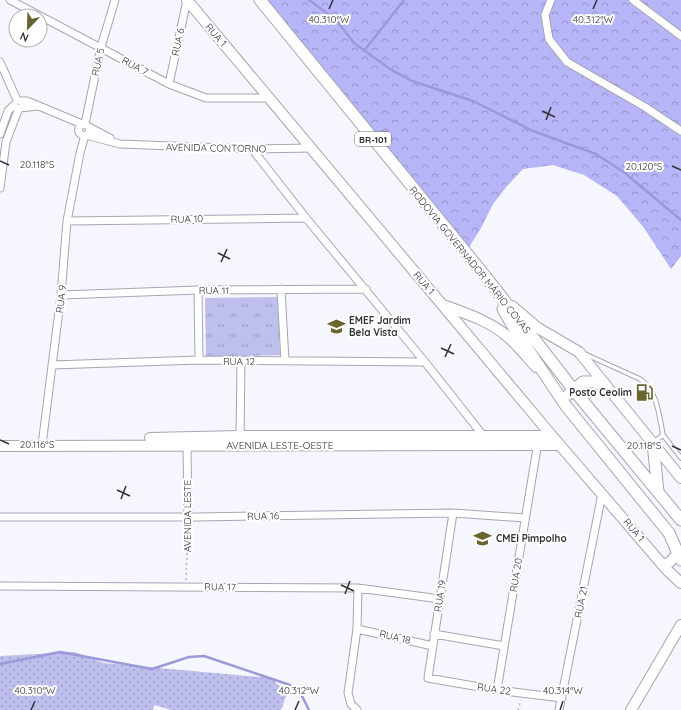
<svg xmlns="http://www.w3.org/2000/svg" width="681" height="710" font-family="Quicksand,sans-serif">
	<defs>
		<pattern id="grass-dots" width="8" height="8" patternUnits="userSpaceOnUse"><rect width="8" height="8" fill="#bfbfed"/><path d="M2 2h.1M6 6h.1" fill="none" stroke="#9c9cc1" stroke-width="1.8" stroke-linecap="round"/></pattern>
		<pattern id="forest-crowns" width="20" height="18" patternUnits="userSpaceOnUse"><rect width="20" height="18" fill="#b6b5f7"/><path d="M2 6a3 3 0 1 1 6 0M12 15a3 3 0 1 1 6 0" fill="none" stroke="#9594c9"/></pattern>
		<pattern id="park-tufts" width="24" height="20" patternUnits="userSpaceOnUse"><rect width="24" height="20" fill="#bfbfed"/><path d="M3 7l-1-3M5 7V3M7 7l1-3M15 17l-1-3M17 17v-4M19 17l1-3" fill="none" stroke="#9c9cc1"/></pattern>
	</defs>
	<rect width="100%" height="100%" fill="#f5f6fe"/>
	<!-- grass -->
	<path fill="url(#grass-dots)" d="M74,652l30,11 167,15 16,16 -6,16h-110l-17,-5 -1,5h-153v-54z"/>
	<!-- forest -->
	<path fill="url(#forest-crowns)" d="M261,0h420v256l-10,13 -27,-41 -27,-32 -33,-21 -31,-10 -30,4 -16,17 -14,18 -12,24 -15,24z"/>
	<!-- park -->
	<path fill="url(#park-tufts)" d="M278,297l2,58 -74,2 -1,-59z"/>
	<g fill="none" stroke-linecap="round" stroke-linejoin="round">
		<!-- stream -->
		<path stroke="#9b99d9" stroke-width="2.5" d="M309,0l27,20 18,23 36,26 22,12 61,20 60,30 63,23 29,19 56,47
			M364,51l40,-51
			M0,664l60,-12 92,17 37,-12 15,-1 86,29 9,5 10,20"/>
		<defs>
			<path id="lane" d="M585,354l55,25c18,13 19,36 23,56
				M654,442l9,-7 18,23"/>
			<path id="street" d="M10,0l159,84 37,14h63
				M551,0l-6,15 4,24 18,23 78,45 36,24
				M633,0l48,36
				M0,62l17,38
				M169,84l18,-84
				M21,101h6l55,23
				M20,108l18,-2
				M85,124l16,-77 14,-47
				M78.5 130a5.5 5.5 0 1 1 11 0a5.5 5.5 0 1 1-11 0Z
				M89,127l21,11
				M0,134l8,-23 6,-6
				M86,135l34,9 132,5 59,-1
				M252,149l54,69 119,144 60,76
				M0,188l6,-46 13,-34
				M67,221l239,-3
				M281,289l4,72
				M198,290l1,70
				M61,295l137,-5 168,-1
				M52,365l147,-5 226,2
				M240,440l1,-79
				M42,445l19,-150 6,-74 13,-68 5,-18
				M187,445l1,72
				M453,513l-25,165 69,12 65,8
				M0,517h198l255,-4 72,5
				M0,586l358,2 82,11
				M357,629l76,17
				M434,634l70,12
				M497,690l41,-248
				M357,710l-6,-6 -3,-11 9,-64 1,-41
				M559,710l43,-216"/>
			<path id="secondary" d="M187,0l365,436 115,134 14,13
				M443,305c22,8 47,16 65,32 10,9 19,20 28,30
				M512,306l26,22 41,24 102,126
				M150,438l90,-2h312
				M0,446l560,-1
				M663,565l7,-3 9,-10
				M631,710l50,-85"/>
			<path id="primary" d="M260,0l226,277 87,112 108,131
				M503,309l12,21 51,76 103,127 12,27
				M569,394l14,-12h11l11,4
				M653,443l5,49"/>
		</defs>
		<!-- lane casing -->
		<use href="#lane" stroke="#a6a6b3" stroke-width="5.5"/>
		<!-- street casing -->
		<use href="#street" stroke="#a6a6b3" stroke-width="9"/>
		<!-- secondary casing -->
		<use href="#secondary" stroke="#a6a6b3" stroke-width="12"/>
		<!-- primary casing -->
		<use href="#primary" stroke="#a6a6b3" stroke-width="13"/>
		<!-- path -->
		<path stroke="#b6b7be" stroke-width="1.5" stroke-dasharray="2 3" stroke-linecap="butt" d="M186,580l2,-56
			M518,710l3,-10"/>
		<!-- lane -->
		<use href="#lane" stroke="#fff" stroke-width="3.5"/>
		<!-- street -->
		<use href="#street" stroke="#fff" stroke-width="7"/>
		<!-- secondary -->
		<use href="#secondary" stroke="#fff" stroke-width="10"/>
		<!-- primary -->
		<use href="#primary" stroke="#fff" stroke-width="11"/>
	</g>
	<!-- ticks -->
	<path fill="none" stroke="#313136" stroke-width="1.5" d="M329,9l4,-9M593,9l4,-9M542,111l13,6M546,120l5,-13M0,161l9,4M672,166l9,4M218,253l12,6M221,262l6,-13M441,348l13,6M445,357l6,-13M0,440l9,4M672,446l9,4M117,490l13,6M121,499l5,-13M341,585l13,6M345,594l5,-13M31,710l4,-9M295,710l4,-9M560,710l3,-9"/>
	<!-- icons -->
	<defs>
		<symbol id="school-bare" viewBox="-9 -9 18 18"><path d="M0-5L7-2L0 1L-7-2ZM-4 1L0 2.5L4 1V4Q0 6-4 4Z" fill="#696531" stroke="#fff" stroke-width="2.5" paint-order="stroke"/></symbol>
		<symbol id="fuel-bare" viewBox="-9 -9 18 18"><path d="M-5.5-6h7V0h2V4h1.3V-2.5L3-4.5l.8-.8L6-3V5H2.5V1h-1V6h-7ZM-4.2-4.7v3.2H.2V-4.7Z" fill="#696531" stroke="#fff" stroke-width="2.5" paint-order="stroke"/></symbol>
	</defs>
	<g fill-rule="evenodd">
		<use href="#school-bare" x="324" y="314" width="25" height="25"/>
		<use href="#fuel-bare" x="632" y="380" width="25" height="25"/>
		<use href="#school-bare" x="470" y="526" width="25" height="25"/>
	</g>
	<g text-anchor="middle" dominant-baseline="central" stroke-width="4" stroke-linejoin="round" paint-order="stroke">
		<!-- shield labels -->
		<rect fill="#fff" stroke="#6f6f72" stroke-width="1" x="355" y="132" width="36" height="14" rx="3"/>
		<g font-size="9" font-weight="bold" fill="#313136">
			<text x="373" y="139">BR-101</text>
		</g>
		<!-- street labels -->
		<g font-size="10" fill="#313136" stroke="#fff">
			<text transform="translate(216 35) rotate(50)">RUA 1</text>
			<text transform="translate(178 42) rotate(-78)">RUA 6</text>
			<text transform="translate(98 62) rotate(-77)">RUA 5</text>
			<text transform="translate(135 66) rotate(28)">RUA 7</text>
			<text transform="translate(216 148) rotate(1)">AVENIDA CONTORNO</text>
			<text transform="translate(187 219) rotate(-1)">RUA 10</text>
			<text transform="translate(470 260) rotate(51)">RODOVIA GOVERNADOR MÁRIO COVAS</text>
			<text transform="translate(424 283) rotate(50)">RUA 1</text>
			<text x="214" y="290">RUA 11</text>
			<text transform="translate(61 299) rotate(-84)">RUA 9</text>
			<text x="239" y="361">RUA 12</text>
			<text x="280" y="445">AVENIDA LESTE-OESTE</text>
			<text transform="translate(187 516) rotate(-90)">AVENIDA LESTE</text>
			<text transform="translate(263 516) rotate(-1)">RUA 16</text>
			<text transform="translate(634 530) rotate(50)">RUA 1</text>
			<text transform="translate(516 575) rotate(-81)">RUA 20</text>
			<text transform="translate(220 587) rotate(1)">RUA 17</text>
			<text transform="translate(440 596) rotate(-81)">RUA 19</text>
			<text transform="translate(581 602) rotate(-79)">RUA 21</text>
			<text transform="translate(395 637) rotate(13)">RUA 18</text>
			<text transform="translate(494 689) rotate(8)">RUA 22</text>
		</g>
		<!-- poi labels -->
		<g font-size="10" font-weight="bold" fill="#313136" stroke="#fff" text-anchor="start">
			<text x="349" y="320">EMEF Jardim<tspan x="349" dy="12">Bela Vista</tspan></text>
			<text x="632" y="392" text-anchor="end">Posto Ceolim</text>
			<text x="496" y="538">CMEI Pimpolho</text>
		</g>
	</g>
	<g font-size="10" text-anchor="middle" fill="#313136" stroke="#fff" stroke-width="4" stroke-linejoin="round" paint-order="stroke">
		<text x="329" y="23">40.310°W</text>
		<text x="593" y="23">40.312°W</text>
		<text x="37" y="168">20.118°S</text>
		<text x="644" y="170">20.120°S</text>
		<text x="37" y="448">20.116°S</text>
		<text x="644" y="449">20.118°S</text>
		<text x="35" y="694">40.310°W</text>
		<text x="299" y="694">40.312°W</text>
		<text x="563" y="694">40.314°W</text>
	</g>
	<!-- north arrow -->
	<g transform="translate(28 28) rotate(203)"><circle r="19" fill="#ffffff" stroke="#adadaf"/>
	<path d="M0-3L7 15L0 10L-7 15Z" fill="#696531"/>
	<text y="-6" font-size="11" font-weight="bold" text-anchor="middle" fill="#313136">N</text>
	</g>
</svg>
